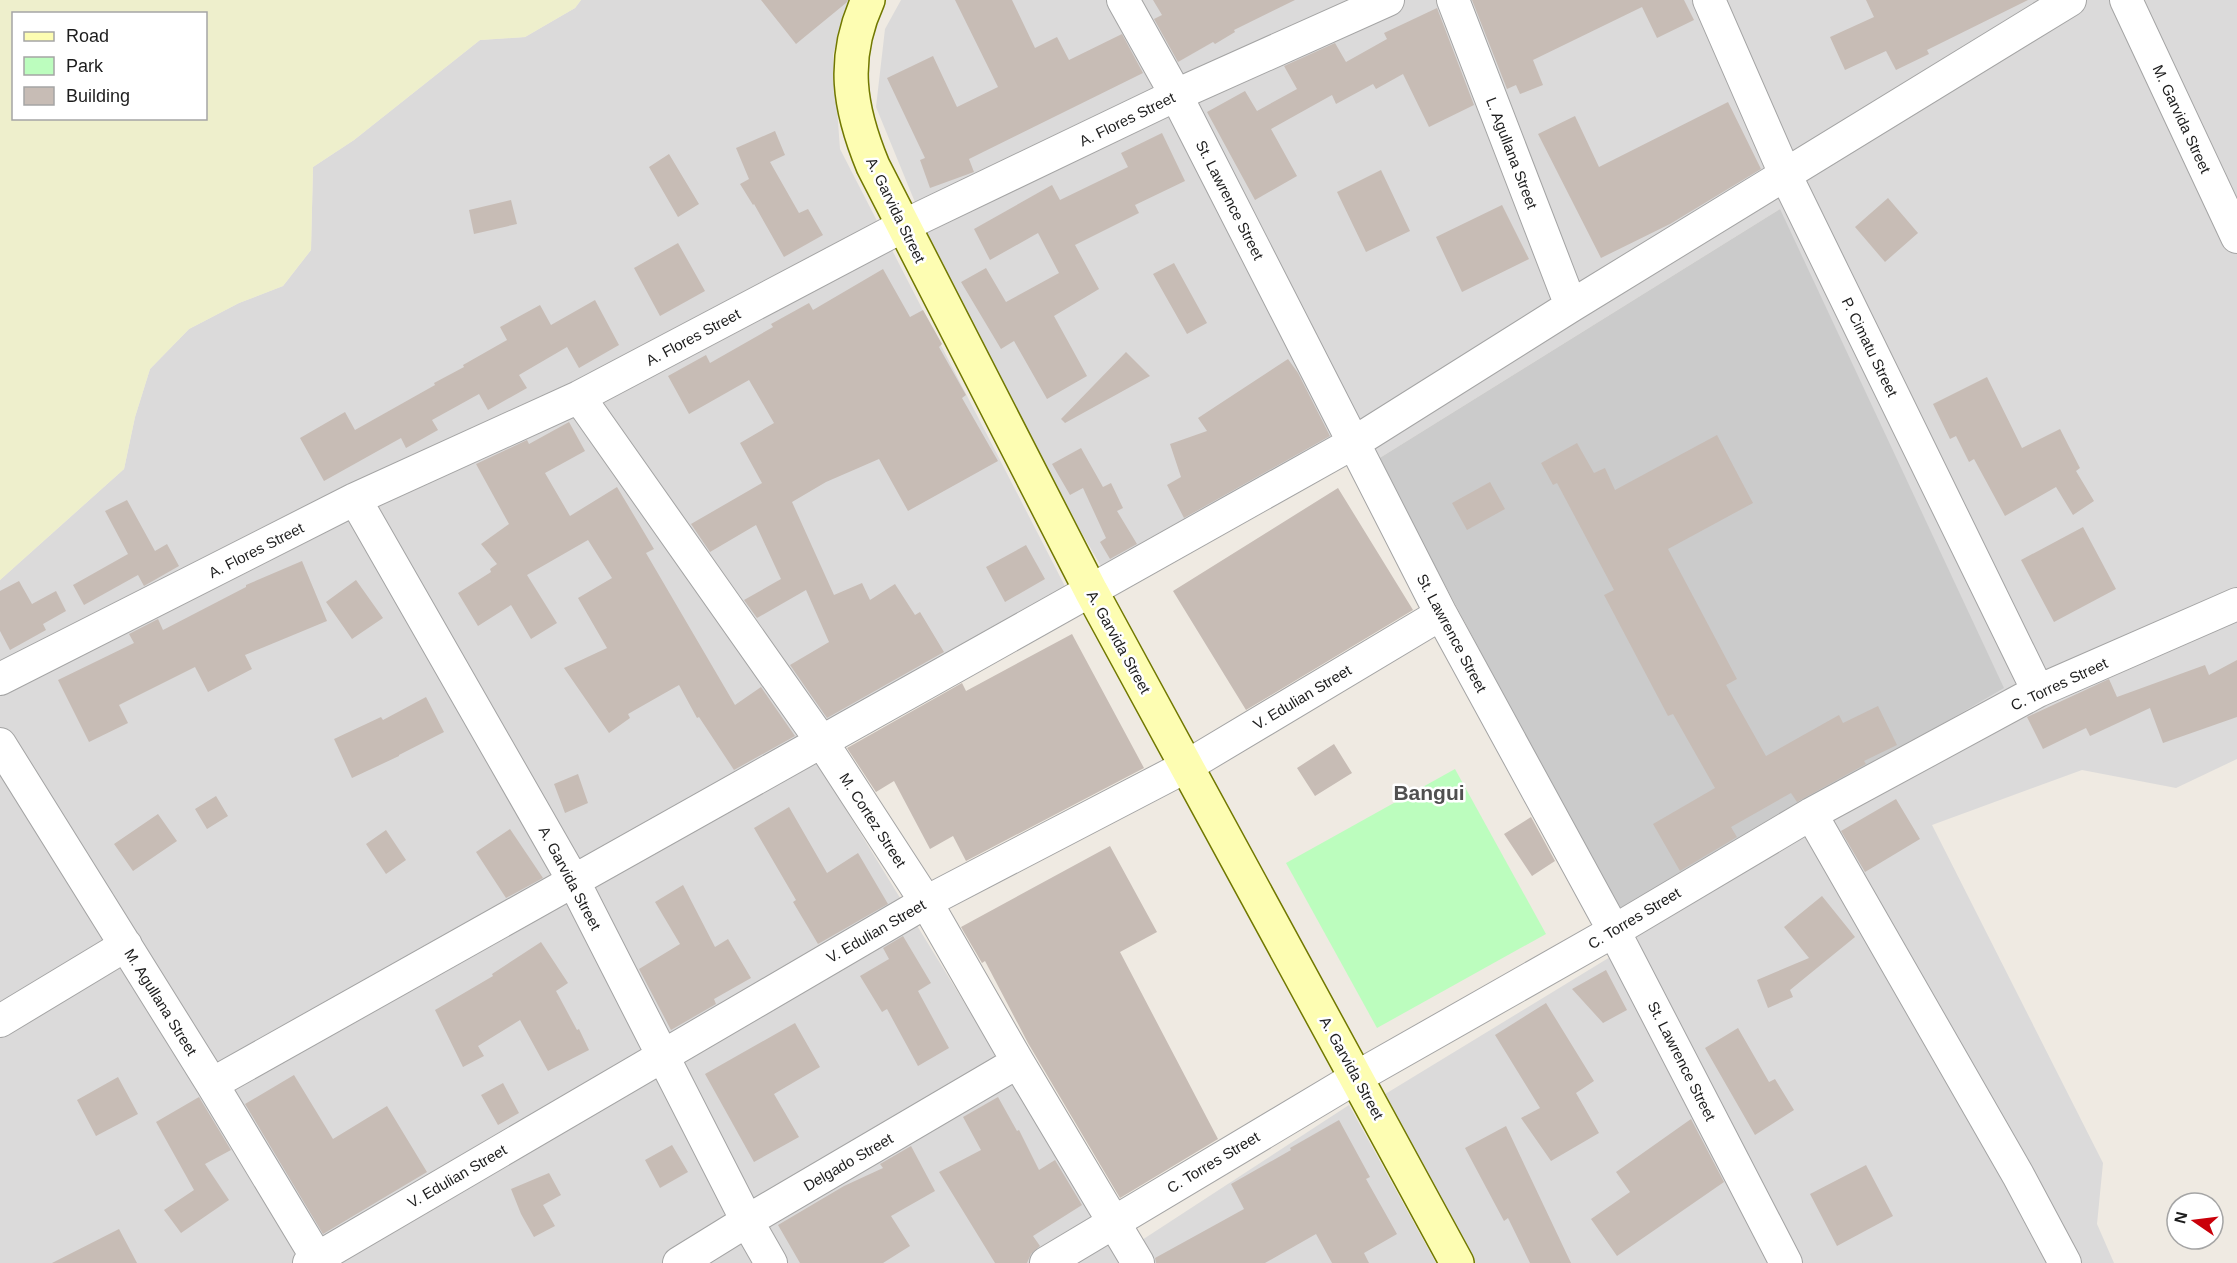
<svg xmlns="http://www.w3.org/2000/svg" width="2237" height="1263" font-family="Arial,sans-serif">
	<rect width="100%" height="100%" fill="#efeae2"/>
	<!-- residential -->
	<path fill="#dbdada" d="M581,0h270l-18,54 7,95 231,449 -269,140 317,517 230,-150 87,158h-1436v-683l124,-111 11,-52 15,-48 39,-40 50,-26 44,-17 28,-36 2,-83 41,-27 126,-100 45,-3 50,-29z
		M901,0h1336v759l-61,29 -94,-18 -150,55 171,338 -6,61 17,39h-641l-91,-167 256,-156 -19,-28 161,-703 -402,250 -18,-36 -255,150 -25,-43 -143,-274 -61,-149 9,-78z"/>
	<!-- religious -->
	<path fill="#cbcbcb" d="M1780,209l224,479 -385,224 -241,-453z"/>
	<!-- farmland -->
	<path fill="#eeefcc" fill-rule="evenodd" d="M0,0h581l-6,8 -50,29 -45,3 -126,100 -41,27 -2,83 -28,36 -44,17 -50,26 -39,40 -15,48 -11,52 -124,111zM14,14h192v104h-192z"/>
	<!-- park -->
	<path fill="#bcfdbe" d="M1455,769l91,165 -169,94 -91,-165z"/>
	<!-- building -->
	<path fill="#c7bcb5" d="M761,0h87l-2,3 -50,41z
		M955,0h57l23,48 22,-11 12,23 53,-26 21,39 -174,86 5,13 -44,16 -10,-28 5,-2 -38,-80 46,-22 24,51 41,-20z
		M1153,0h142l-61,30 1,2 -20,12 -2,-2 -35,20 -24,-43 8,-4z
		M1472,0h212l10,20 -37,18 -15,-31 -109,53 10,25 -23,9 -4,-9 -9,4z
		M1866,0h162l-101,50 2,4 -33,16 -10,-19 -41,19 -15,-33 44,-20z
		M1437,8l37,97 -45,22 -26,-53 -27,15 -3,-5 -37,20 -4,-9 -61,34 26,47 -42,24 -48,-88 38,-21 12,20 40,-22 -13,-23 51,-23 11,19 41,-23 -3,-6z
		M1728,102l33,67 -91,55 -69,34 -63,-124 37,-18 24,51z
		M775,131l10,24 -15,7 29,51 9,-4 15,26 -39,22 -30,-53 -1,1 -13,-21 9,-5 -13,-31z
		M1162,133l23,48 -50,24 4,8 -64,32 24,44 -45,27 33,60 -40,23 -33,-58 -13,8 -40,-67 25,-14 20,34 53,-29 -21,-40 -48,27 -16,-31 78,-44 8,15 68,-33 -7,-14z
		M669,154l30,50 -21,13 -29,-50z
		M1381,170l29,61 -44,21 -29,-60z
		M1888,198l30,35 -33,29 -30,-35z
		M511,200l6,24 -43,10 -5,-24z
		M1502,205l27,54 -67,33 -26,-55z
		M678,243l27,48 -45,25 -26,-48z
		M1174,263l33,60 -20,11 -34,-60z
		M883,269l27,48 13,-7 19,34 -3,3 27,48 -4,3 36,63 -90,50 -29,-52 -53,23 -34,20 42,93 28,-12 8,17 25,-16 20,31 5,-3 24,40 -117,66 -37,-53 39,-23 -23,-52 -49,28 -13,-18 37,-21 -25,-54 -46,27 -19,-28 71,-41 -22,-40 34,-20 -25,-43 -60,34 -21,-38 38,-21 4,8 63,-36 -2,-3 38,-21 4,7z
		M595,300l24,45 -40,23 -12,-21 -48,28 8,13 -39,22 -9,-16 -47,26 6,10 -32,18 -5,-10 -77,43 -24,-43 45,-26 10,18 80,-45 -1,-2 30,-16 -1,-2 44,-25 -7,-13 40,-22 11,20z
		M1126,352l24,24 -85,47 -4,-4z
		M1288,359l10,14 32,63 -146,82 -17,-33 14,-8 -11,-33 37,-13 -9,-13z
		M1987,377l35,71 38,-19 20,39 -4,3 18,30 -21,14 -17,-28 -51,29 -31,-57 -5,3 -13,-26 -6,3 -17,-35z
		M569,422l16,29 -40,22 25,43 47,-29 37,62 -8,4 89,152 26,-18 34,49 -61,34 -35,-53 -2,1 -18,-33 -51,29 2,4 -21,15 -45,-65 43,-20 -29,-50 34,-20 -24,-38 -61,35 30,48 -26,16 -20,-34 -33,21 -20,-33 33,-21 -1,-3 7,-5 -16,-20 28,-20 -33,-60 51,-24 2,4z
		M1717,435l36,68 -85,46 69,130 -11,6 40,71 73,-41 4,8 35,-17 19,39 -33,16 2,3 -69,38 -6,-9 -60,34 6,10 -57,34 -27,-47 62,-36 -42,-74 -5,2 -64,-121 10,-5 -57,-107 -4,2 -12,-22 36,-20 17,30 11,-5 10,22z
		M1081,448l22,39 8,-4 12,25 -6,3 20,33 -27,15 -10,-17 6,-4 -23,-50 -13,7 -18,-31z
		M1490,482l15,27 -38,21 -15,-27z
		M1338,488l75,122 -167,100 -73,-119z
		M127,500l28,51 12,-7 12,22 -35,20 -6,-11 -54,30 -11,-20 55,-31 -23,-43z
		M2083,527l33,62 -62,33 -33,-62z
		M1026,545l19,34 -40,23 -19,-35z
		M302,561l25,60 -82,34 7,14 -44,23 -13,-25 -76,38 9,18 -39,19 -31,-62 76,-37 -5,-9 29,-15 5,11 83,-43v-2z
		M356,580l27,38 -31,21 -26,-37z
		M19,581l13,23 24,-13 10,20 -23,13 3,6 -36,20 -10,-19v-40z
		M1072,634l72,134 -178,93 -13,-25 -23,13 -36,-68 -18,11 -29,-44 115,-65 4,8z
		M2237,660v57l-74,26 -13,-35 -60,28 -4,-8 -43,21 -16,-32 82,-38 8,18 88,-32 4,10z
		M426,697l18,35 -45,23v1l-47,22 -18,-39 47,-22 2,3z
		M1334,744l18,29 -37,23 -18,-28z
		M578,774l10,29 -23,10 -11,-29z
		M216,796l12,20 -21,13 -12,-20z
		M1896,799l24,40 -55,33 -24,-41z
		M789,807l38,66 31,-20 30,51 -70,40 -25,-42 3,-2 -42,-72z
		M158,814l19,27 -44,30 -19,-27z
		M1531,817l24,44 -23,15 -28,-42z
		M510,829l33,49 -37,20 -30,-46z
		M386,830l20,30 -20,14 -20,-30z
		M1110,846l47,86 -37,20 98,187 -98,59 -92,-155 -43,-82 -3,2 -21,-36z
		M683,885l32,62 13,-8 23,39 -37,21 2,5 -45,26 -32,-61 41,-25 -25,-42z
		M1822,896l33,41 -65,53 3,7 -25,11 -11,-28 52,-22 -25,-31z
		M903,936l28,47 -13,8 31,57 -31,18 -31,-57 -5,3 -22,-36 29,-17 -6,-11z
		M541,942l27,41 -12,8 21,39 2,-1 10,21 -41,21 -28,-51 -42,26 6,10 -21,11 -28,-57 58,-34 -1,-2z
		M1606,970l21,40 -24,13 -31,-34z
		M1546,1003l48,78 -18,12 23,40 -48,28 -30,-43 19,-10 -45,-73z
		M795,1023l25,44 -46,27 25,43 -45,25 -49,-88z
		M1738,1028l31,54 6,-3 19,31 -39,25 -50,-87z
		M294,1075l39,64 54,-33 40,66 -104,62 -78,-130z
		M118,1077l20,37 -42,22 -19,-36z
		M503,1083l16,30 -21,12 -17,-30z
		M199,1097l32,53 -26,14 24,36 -48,33 -17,-23 30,-20 -38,-68z
		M998,1097l19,34 2,-1 20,40 16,-10 27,45 -49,31 7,10 -9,8 -4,9h-32l-56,-91 42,-22 -18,-33z
		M1691,1119l33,63 -107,74 -26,-37 39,-27 -14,-20z
		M1339,1120l31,57 -4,2 31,55 -33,19 5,10h-37l-16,-29 -51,29h-109l-1,-5 89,-49 -13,-25 60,-34 -1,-2z
		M1506,1126l65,137h-41l-22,-45 -4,3 -39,-73z
		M672,1145l16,27 -28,16 -15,-28z
		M911,1146l24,45 -44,25 19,30 -27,17h-83l-22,-38 66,-39 39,-18 -3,-4z
		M1866,1165l27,51 -56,30 -27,-52z
		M549,1173l12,22 -18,10 12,21 -21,11 -13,-23 -10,-25z
		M119,1229l18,34h-85z"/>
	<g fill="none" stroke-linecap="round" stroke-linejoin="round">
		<defs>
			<path id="minor" d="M1123,0l53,95 265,519 173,317 172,332
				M1453,0l118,306
				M1709,0l76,174 253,517
				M2126,0l111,237
				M579,397l243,345 104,160 92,160 120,201
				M355,499l218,381 174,341 24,42
				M0,679l355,-180 224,-102 324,-171 273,-131 212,-95
				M0,744l212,340 108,179
				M1811,814l207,361 47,88
				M0,1021l126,-76
				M212,1084l1143,-642 216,-136 499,-306
				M309,1263l617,-361 261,-136 254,-152
				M679,1263l68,-42 271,-159
				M1046,1263l311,-186 257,-146 197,-117 227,-123 199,-87"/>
			<path id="secondary" d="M868,0c-27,59 -19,108 5,166l218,425 366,672"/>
		</defs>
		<!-- minor casing -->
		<use href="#minor" stroke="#a4a4a4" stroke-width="34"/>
		<!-- secondary casing -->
		<use href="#secondary" stroke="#717800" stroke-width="36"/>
		<!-- minor -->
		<use href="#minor" stroke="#fff" stroke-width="32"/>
		<!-- secondary -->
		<use href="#secondary" stroke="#fdfdb2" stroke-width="33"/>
	</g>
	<g text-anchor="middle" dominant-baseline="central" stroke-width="5" stroke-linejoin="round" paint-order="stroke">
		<!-- street labels -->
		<g font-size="15" fill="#1d1d1d" stroke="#fff">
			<text transform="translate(1127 119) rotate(-26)">A. Flores Street</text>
			<text transform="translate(2182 119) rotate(65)">M. Garvida Street</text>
			<text transform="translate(1512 153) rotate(69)">L. Agullana Street</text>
			<text transform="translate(1230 200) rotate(63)">St. Lawrence Street</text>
			<text transform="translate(896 210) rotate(64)">A. Garvida Street</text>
			<text transform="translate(693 337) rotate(-28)">A. Flores Street</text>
			<text transform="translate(1870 347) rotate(64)">P. Cimatu Street</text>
			<text transform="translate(256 550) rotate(-27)">A. Flores Street</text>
			<text transform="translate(1452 633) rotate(62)">St. Lawrence Street</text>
			<text transform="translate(1119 642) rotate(61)">A. Garvida Street</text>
			<text transform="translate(2059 684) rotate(-25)">C. Torres Street</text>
			<text transform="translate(1302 697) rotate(-31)">V. Edulian Street</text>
			<text transform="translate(873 820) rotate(57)">M. Cortez Street</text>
			<text transform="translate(570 878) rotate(62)">A. Garvida Street</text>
			<text transform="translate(1634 918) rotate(-31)">C. Torres Street</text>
			<text transform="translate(876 931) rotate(-30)">V. Edulian Street</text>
			<text transform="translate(161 1002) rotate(58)">M. Agullana Street</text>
			<text transform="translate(1682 1061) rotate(63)">St. Lawrence Street</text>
			<text transform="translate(1352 1068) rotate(61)">A. Garvida Street</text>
			<text transform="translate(848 1162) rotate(-30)">Delgado Street</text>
			<text transform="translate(1213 1162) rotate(-31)">C. Torres Street</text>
			<text transform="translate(457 1176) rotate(-30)">V. Edulian Street</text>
		</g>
		<!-- district labels -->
		<g font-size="21" font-weight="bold" fill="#505050" stroke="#fff">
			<text x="1429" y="792">Bangui</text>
		</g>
	</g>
	<!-- legend -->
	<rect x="12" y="12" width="195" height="108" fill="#ffffff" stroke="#a5a5a5" stroke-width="1.5"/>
	<rect x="24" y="32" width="30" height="9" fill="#fdfdb2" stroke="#a5a5a5" stroke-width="1.5"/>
	<text x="66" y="42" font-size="18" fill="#1d1d1d">Road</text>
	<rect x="24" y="57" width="30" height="18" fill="#bcfdbe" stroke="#a5a5a5" stroke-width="1.5"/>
	<text x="66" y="72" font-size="18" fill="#1d1d1d">Park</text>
	<rect x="24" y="87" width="30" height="18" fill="#c7bcb5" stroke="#a5a5a5" stroke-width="1.5"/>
	<text x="66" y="102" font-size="18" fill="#1d1d1d">Building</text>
	<!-- north arrow -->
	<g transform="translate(2195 1221) rotate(284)"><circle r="28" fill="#ffffff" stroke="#a5a5a5" stroke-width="1.5"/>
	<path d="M0-4.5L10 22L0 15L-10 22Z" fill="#ca000a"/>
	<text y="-9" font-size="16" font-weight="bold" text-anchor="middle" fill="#1d1d1d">N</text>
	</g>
</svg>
